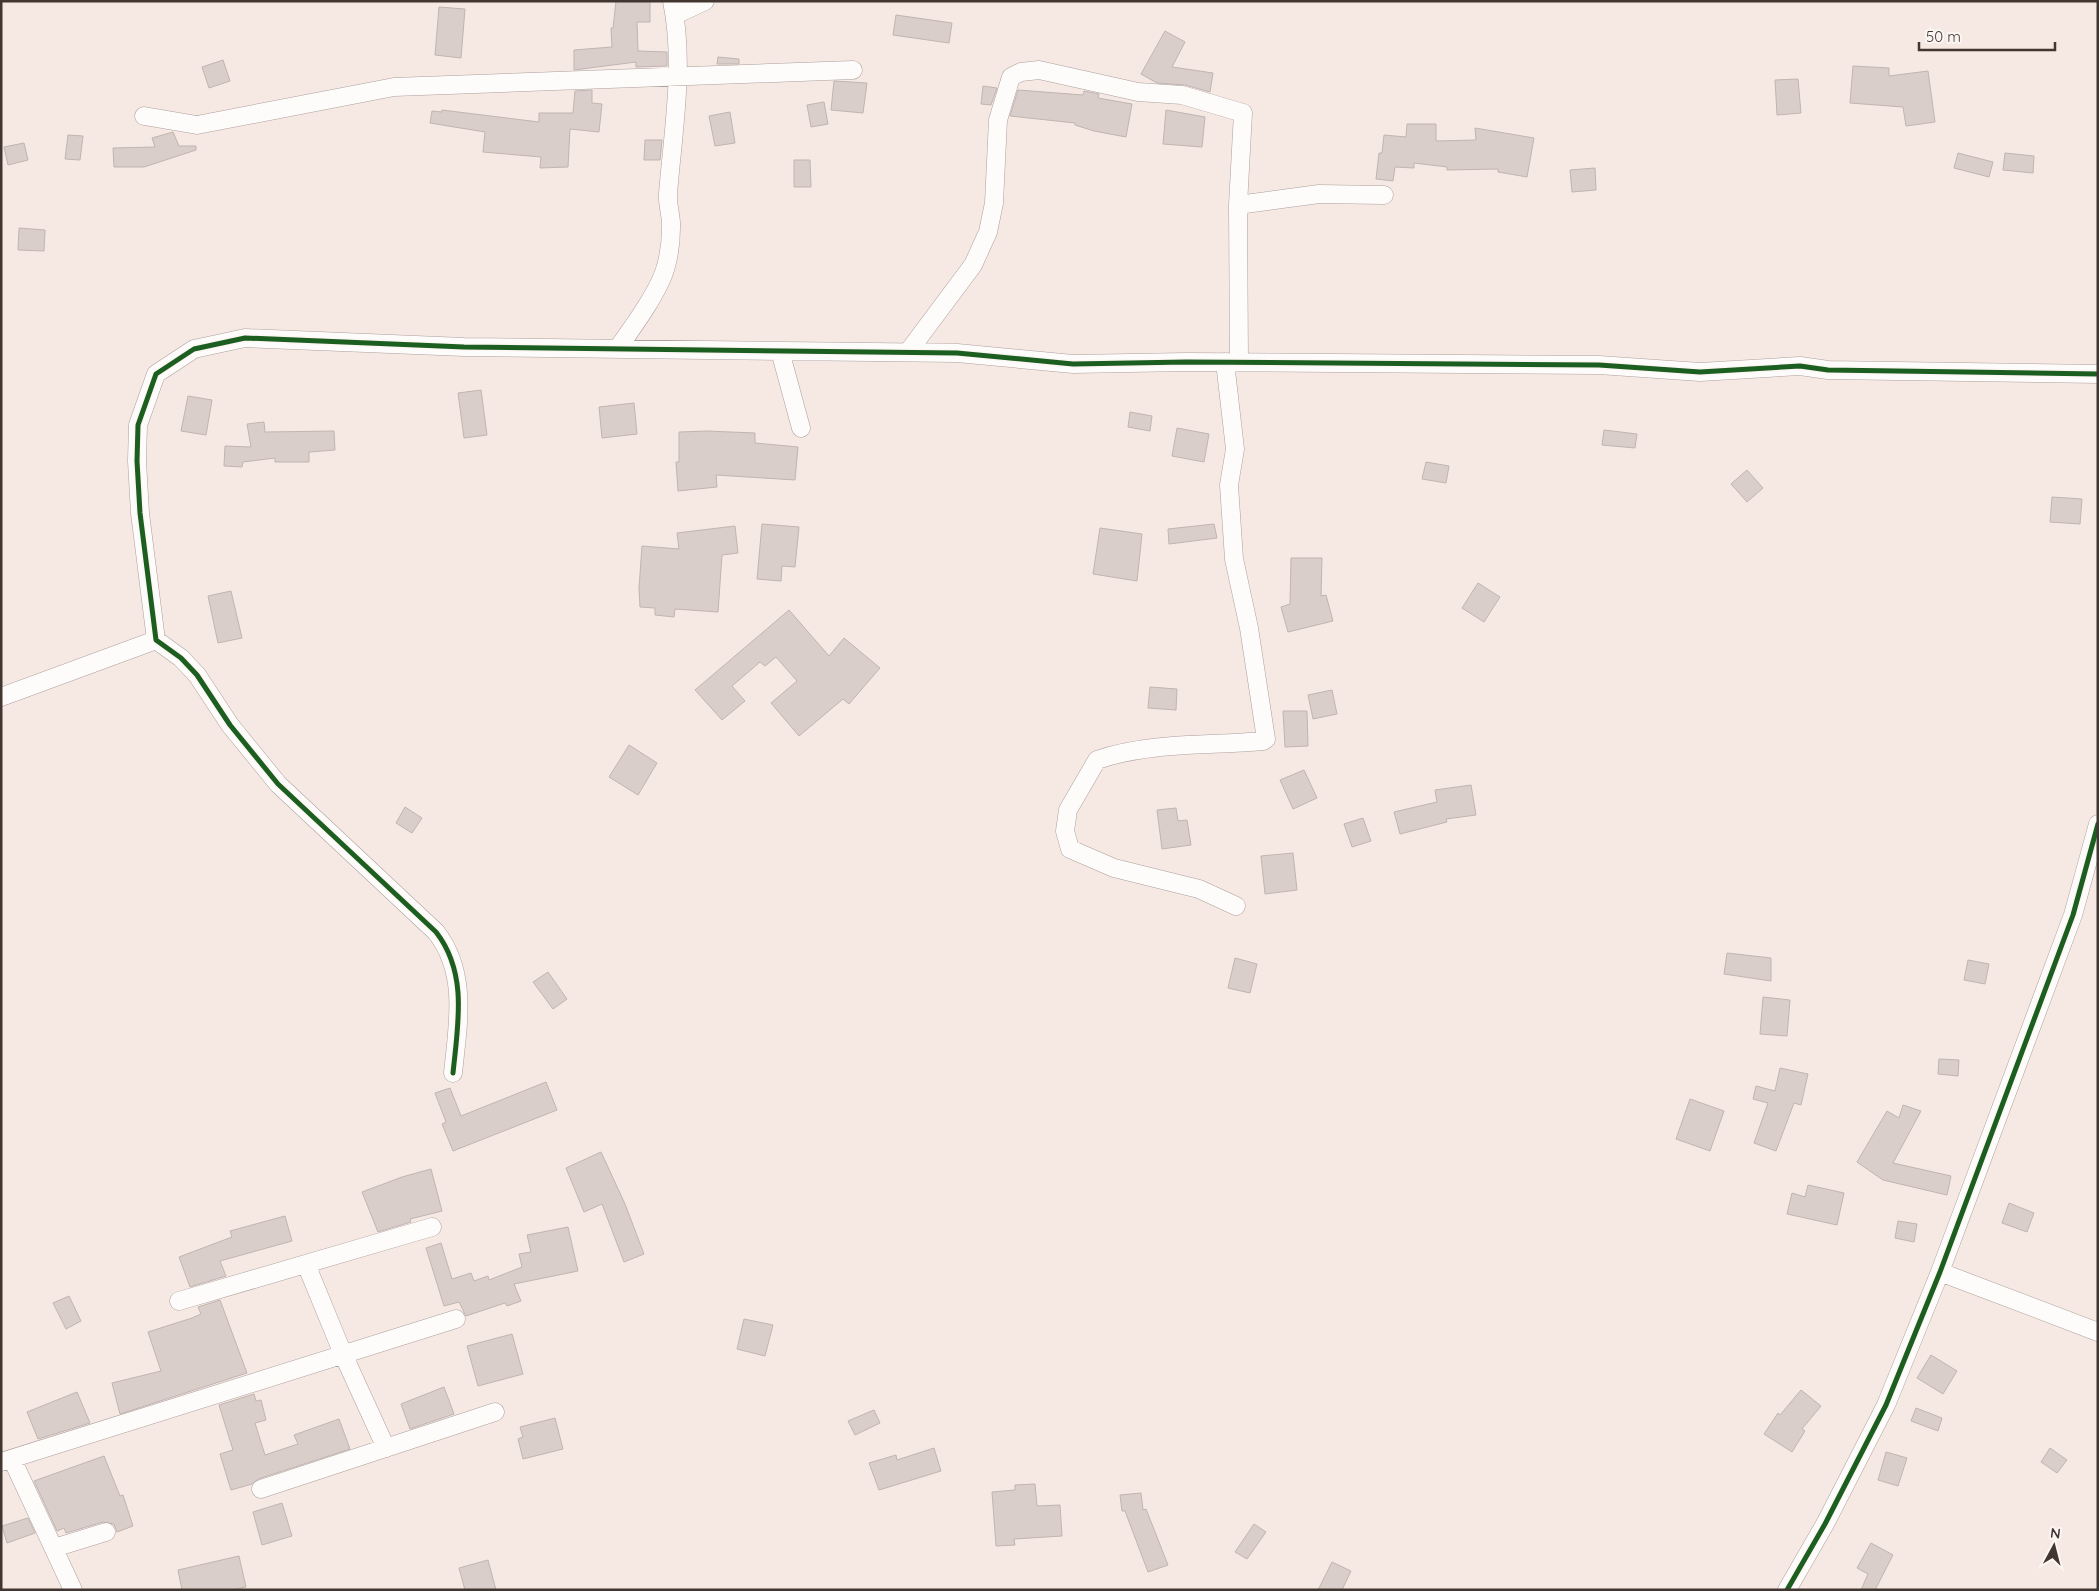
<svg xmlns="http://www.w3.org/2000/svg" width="2099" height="1591" font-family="Quicksand,sans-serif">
	<rect width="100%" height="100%" fill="#f6e8e3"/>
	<!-- building -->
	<path fill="#daceca" stroke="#c1b5b1" d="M616,1h34v21h-13l1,29 29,1v14l-31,1v-5l-62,8v-20l38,-3 -1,-19h2z
		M439,7l26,2 -4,49 -26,-3z
		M896,15l56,8 -3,20 -56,-8z
		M1165,31l20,11 -13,25 41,6 -3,19 -25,-7 -28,-2 -16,-9z
		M718,57l21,2v5h-22z
		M223,60l7,21 -21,7 -7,-21z
		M1853,66l36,2v8l39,-5 7,51 -29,4 -3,-19 -53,-4z
		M1798,79l3,34 -24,2 -2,-35z
		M834,81l33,2 -4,30 -32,-3z
		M983,86l14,2 -6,17 -10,-1z
		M592,90v13l10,1 -3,28 -29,-3 -2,38 -28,1 1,-11 -58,-5 2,-20 -55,-9 2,-12 10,1v-2l97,12v-9h34l2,-22z
		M1018,90l65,5 1,-4 15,3 -1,4 34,6 -6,33 -32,-6 -19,-6v-2l-65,-7z
		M824,102l4,22 -17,3 -4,-22z
		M1166,110l39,7 -3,30 -39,-3z
		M730,112l5,31 -20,3 -6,-30z
		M1407,124h29v17l40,-1 -1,-12 59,10 -7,39 -29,-5v-3l-51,1v-3l-33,-4v5l-19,-1 -2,14 -17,-2 3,-26h3l2,-18 22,2z
		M173,132l6,14h17v4l-52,17h-30l-1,-19 42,-1 -3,-9z
		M68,135l15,1 -3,24 -15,-1z
		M645,140h17l-2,20h-16z
		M24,143l4,17 -20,5 -4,-18z
		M1958,153l35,9 -4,15 -35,-9z
		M2005,153l29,3 -1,17 -30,-3z
		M794,160h16l1,27h-17z
		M1595,168l1,22 -24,2 -2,-22z
		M19,228l26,2 -1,21 -26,-1z
		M481,390l6,45 -23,3 -6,-45z
		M188,396l24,4 -6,35 -25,-4z
		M634,403l3,31 -35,4 -3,-31z
		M1130,412l22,4 -2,15 -22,-4z
		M264,422l1,10 69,-1 1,19 -26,2v10h-34v-4l-32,4 -1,5 -18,-1 1,-20 26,1 -4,-23z
		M1177,428l32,6 -5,28 -32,-6z
		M1604,430l33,4 -2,14 -33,-3z
		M707,431l48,2v10l43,4 -3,33 -79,-5 1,12 -39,4 -2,-29h3v-30z
		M1426,462l23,4 -3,17 -24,-4z
		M1747,470l16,18 -16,14 -16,-18z
		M2052,497l30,2 -2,25 -30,-2z
		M762,524l37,3 -4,40 -13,-1 -1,15 -24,-2z
		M1214,524l3,14 -48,6 -1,-15z
		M735,526l3,27 -16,2 -4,57 -43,-3 -1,8 -19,-2v-7l-15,-1 -1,-19 3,-42 37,3 -2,-16z
		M1100,528l42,6 -5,47 -44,-7z
		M1291,558h31l-1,38 5,-1 7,26 -45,11 -7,-25 9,-3z
		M1478,583l22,14 -16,25 -22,-14z
		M231,591l11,47 -24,5 -10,-47z
		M789,610l40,46 15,-18 36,30 -31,36 -6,-5 -44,37 -28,-33 26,-22 -21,-24 -11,9 -5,-4 -28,24 13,15 -23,19 -27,-30z
		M1150,687l27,2 -1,21 -28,-2z
		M1332,690l5,24 -24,5 -5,-24z
		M1283,711h24l1,35 -23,1z
		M629,745l28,18 -19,32 -29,-18z
		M1304,770l13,28 -24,11 -13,-29z
		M1471,785l5,30 -30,4 1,3 -47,12 -6,-22 43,-10 -2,-12z
		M405,807l17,11 -10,15 -16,-10z
		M1176,808l2,13 9,-1 4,25 -29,4 -5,-39z
		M1363,818l8,23 -19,6 -8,-23z
		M1293,853l4,37 -32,4 -4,-38z
		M1727,953l44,5v23l-47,-7z
		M1235,958l22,6 -7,29 -22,-5z
		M1968,960l21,4 -4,20 -21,-4z
		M548,972l19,27 -14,10 -20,-27z
		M1763,997l27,3 -3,36 -27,-2z
		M1939,1059l20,1 -1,16 -20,-2z
		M1780,1068l28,6 -7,31 -7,-2 -18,48 -22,-8 14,-40 -15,-4 3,-13 19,5z
		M546,1082l11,28 -104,41 -11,-27 4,-2 -11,-29 15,-5 11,28z
		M1690,1099l34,12 -14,40 -34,-12z
		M1903,1105l18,6 -28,52 58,13 -4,19 -64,-15 -26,-18 30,-51 12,7z
		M601,1152l24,52 19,50 -20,8 -22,-58 -18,8 -18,-44z
		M431,1169l11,42 -32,8 1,3 -33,10 -16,-40 40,-15z
		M1808,1185l36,8 -7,32 -50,-11 5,-21 13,4z
		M2009,1203l25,10 -7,19 -25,-9z
		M285,1216l7,25 -72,20 6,15 -36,11 -11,-30 53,-20 -2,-6z
		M1898,1221l19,3 -3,18 -19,-4z
		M568,1227l10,44 -64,13 7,17 -14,5 -2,-3 -39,13 -7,-14 -15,4 -18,-58 15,-5 11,36 19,-6 3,8 14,-5 1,4 33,-13 -3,-13 12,-2 -4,-17z
		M69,1296l12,25 -15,8 -13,-26z
		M220,1300l27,73 -127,41 -8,-31 49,-12 -13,-39 44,-14 9,-4 -3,-7z
		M744,1319l29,6 -8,31 -28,-7z
		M512,1334l11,40 -45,12 -11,-40z
		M1931,1355l26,16 -14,23 -26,-16z
		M444,1387l10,27 -44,15 -9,-25z
		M1801,1390l20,16 -19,23 3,2 -13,21 -28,-18 14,-21 2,2z
		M77,1392l13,31 -52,16 -11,-27z
		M254,1394l2,7 5,-1 5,20 -11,3 10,32 33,-11 -4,-9 45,-16 11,30 -92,30 -6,5 -21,6 -11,-36 13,-4 -14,-45z
		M1916,1408l26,10 -4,13 -27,-10z
		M874,1410l6,13 -25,12 -7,-14z
		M555,1418l8,31 -40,10 -5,-20 5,-2 -3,-10z
		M934,1448l7,23 -62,19 -10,-27 27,-8 1,5z
		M2050,1448l17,12 -10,13 -16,-11z
		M1886,1452l21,6 -9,28 -20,-6z
		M104,1456l16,40 3,-1 10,31 -16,6 -3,-8 -11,-2 -37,11 -2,-5 -7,3 -23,-50z
		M1035,1484l2,22 23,-1 2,31 -48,3 1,6 -19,1 -4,-54 23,-2v-5z
		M1141,1493l2,17 3,-1 22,56 -20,7 -23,-61h-3l-2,-16z
		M282,1503l10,33 -30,9 -9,-33z
		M28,1518l7,15 -28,10 -5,-17z
		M1254,1524l12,8 -19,27 -12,-7z
		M1871,1543l22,12 -18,35h-14l7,-16 -11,-6z
		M239,1556l7,31 -14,3h-50l-4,-20z
		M488,1560l8,30h-31l-6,-22z
		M1332,1562l19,9 -9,19h-24z"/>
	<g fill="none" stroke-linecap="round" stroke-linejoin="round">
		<defs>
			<path id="minor" d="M675,15l30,-14
				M144,116l53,9 197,-38 459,-17
				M1238,205l81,-11 65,1
				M618,348c15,-21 42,-58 48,-82 3,-11 5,-26 5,-38 1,-11 -4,-23 -3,-34 5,-64 17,-129 4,-193
				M780,351l21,77
				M908,352l65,-87 15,-33 6,-29 4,-83 13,-43 10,-5 18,-2 99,22 44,3 61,18 -5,92 1,157
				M1225,362l10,87 -6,36 5,74 15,69 17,111 -3,2c-54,5 -114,1 -166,19l-29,50 -3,21 5,18 44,19 85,21 37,17
				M1,697l155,-57
				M453,1073c5,-49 15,-100 -17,-141l-158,-148 -48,-59 -33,-50 -16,-17 -25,-18 -16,-127 -3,-52 1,-36 18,-51 38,-25 51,-11 219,9 493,6 116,11 113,-2 413,3 101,7 100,-6 28,4 270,4
				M306,1264l37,90 43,94
				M1940,1272l158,60
				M179,1301l253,-74
				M12,1459l61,131
				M1,1462l455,-143
				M261,1489l234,-77
				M54,1548l52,-16
				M1787,1590l38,-66 61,-119 54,-133 133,-357 25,-91"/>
		</defs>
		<!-- minor casing -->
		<use href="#minor" stroke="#aca09d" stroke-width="19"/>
		<!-- minor -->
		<use href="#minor" stroke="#fefcfb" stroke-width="18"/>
		<defs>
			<path id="cycleway" d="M453,1073c5,-49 15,-100 -17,-141l-158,-148 -48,-59 -33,-50 -16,-17 -25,-18 -16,-127 -3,-52 1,-36 18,-51 38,-25 51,-11 219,9 493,6 116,11 113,-2 413,3 101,7 100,-6 28,4 270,4
				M1787,1590l38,-66 61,-119 54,-133 133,-357 25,-91"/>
		</defs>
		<!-- cycleway casing -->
		<use href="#cycleway" stroke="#fcf6f3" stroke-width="8"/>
		<!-- cycleway -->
		<use href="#cycleway" stroke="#1b5e20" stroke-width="5"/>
	</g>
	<!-- border -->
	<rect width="2099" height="1591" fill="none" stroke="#423631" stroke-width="5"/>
	<!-- north arrow -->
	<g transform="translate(2054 1546) rotate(7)" stroke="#fcf6f3" stroke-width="4" paint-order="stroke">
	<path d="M0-4L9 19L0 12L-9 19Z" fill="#423631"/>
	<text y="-8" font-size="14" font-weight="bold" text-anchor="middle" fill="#423631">N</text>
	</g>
	<!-- scale -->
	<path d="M1919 42v8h136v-8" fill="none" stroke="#423631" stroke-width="2.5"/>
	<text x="1926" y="42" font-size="15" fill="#423631" stroke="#fcf6f3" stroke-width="4" paint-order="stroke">50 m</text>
</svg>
